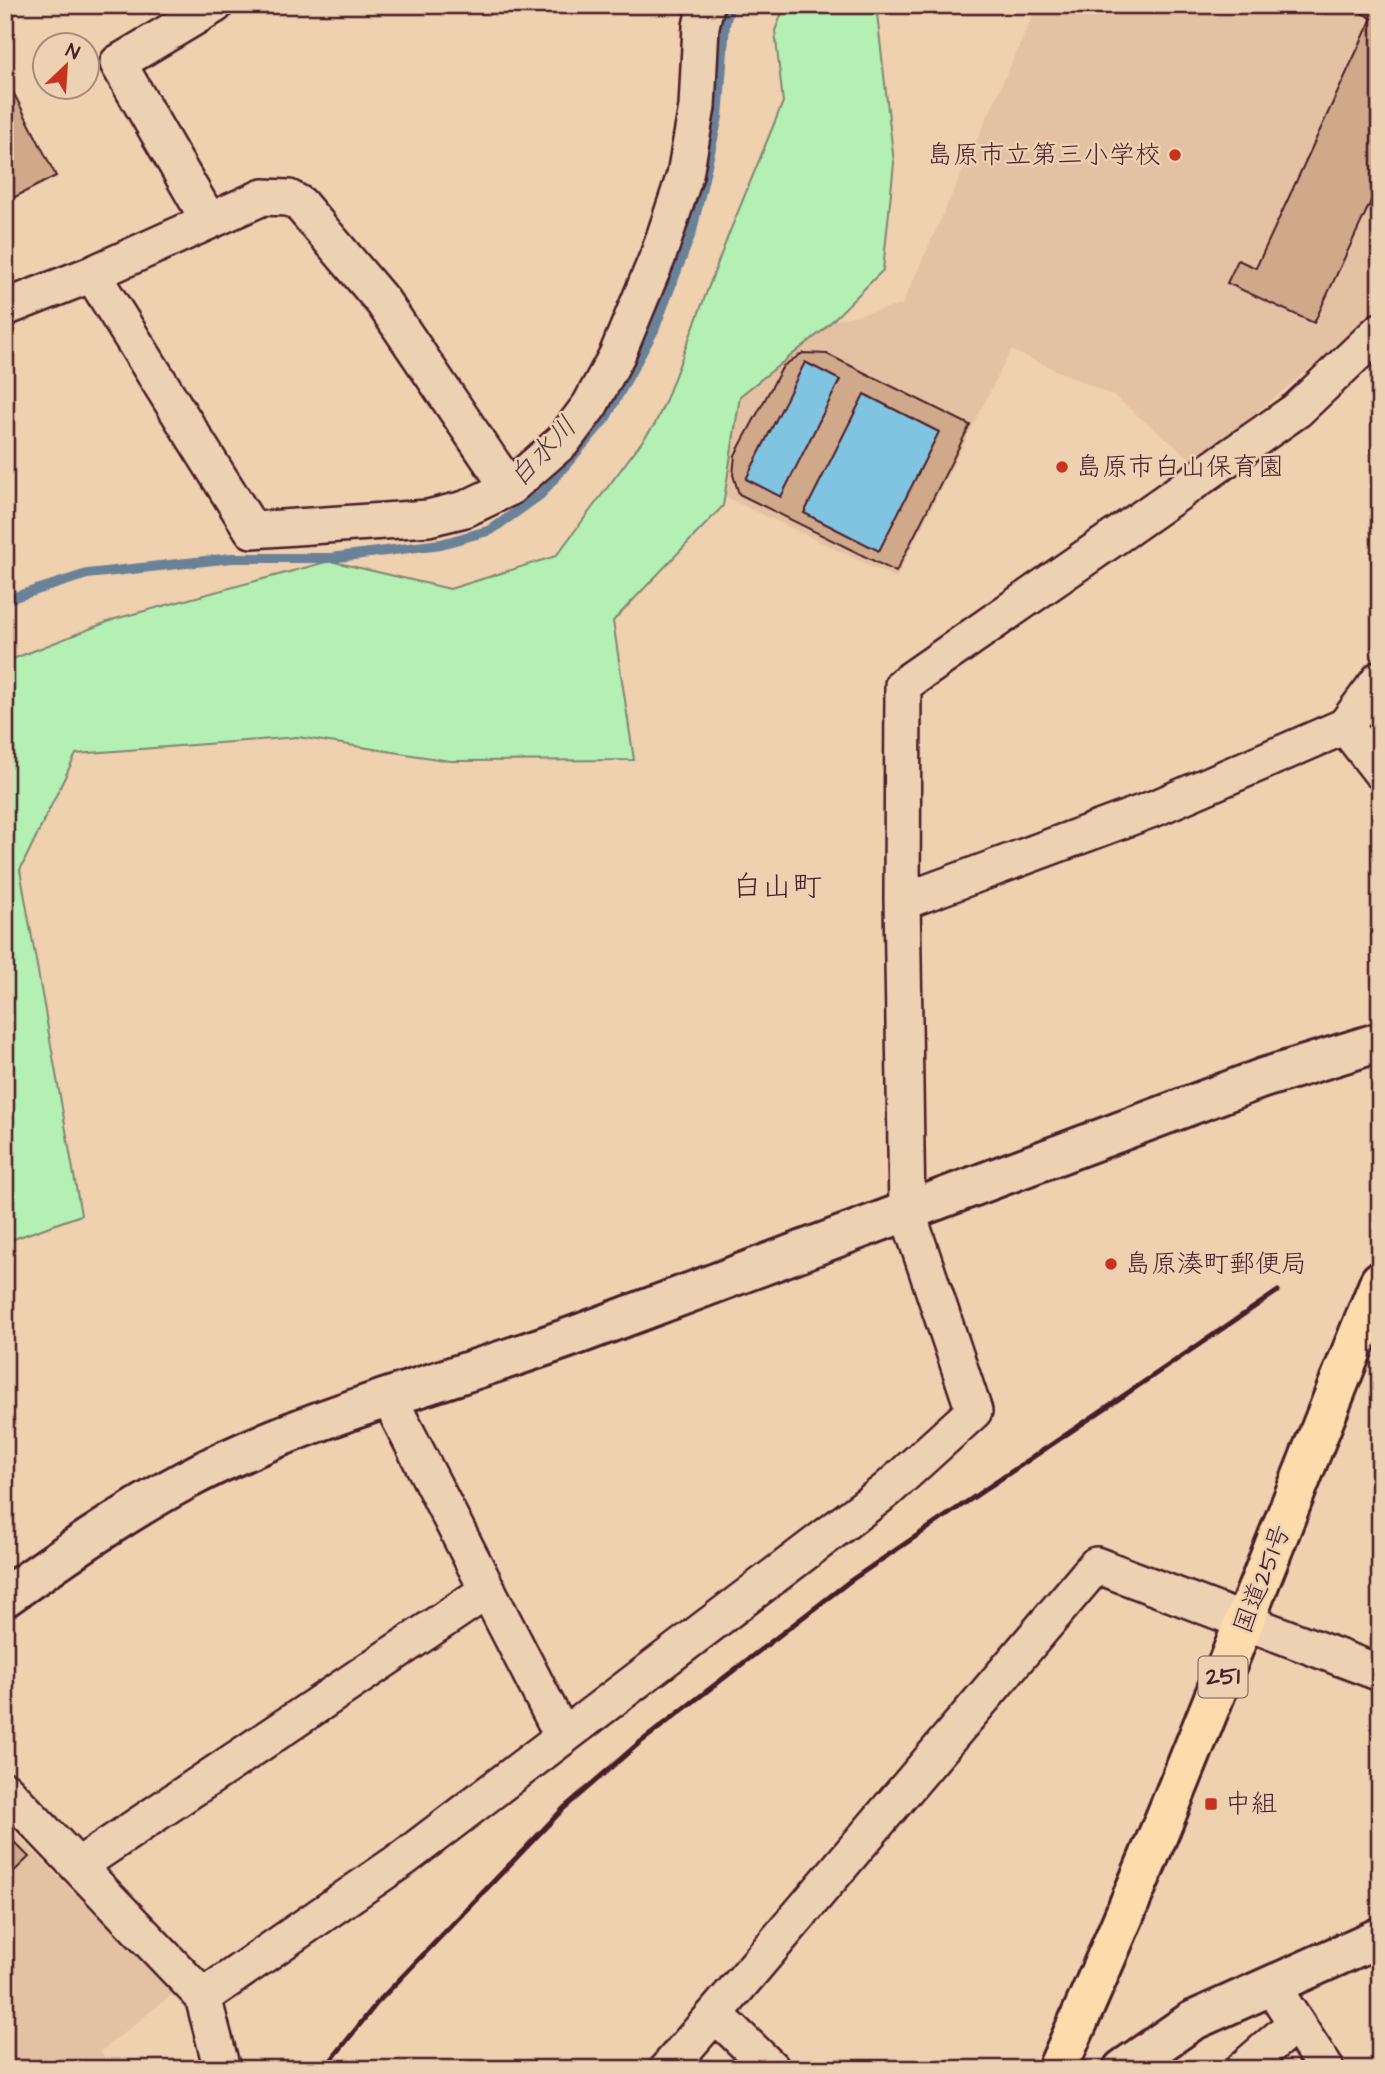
<svg xmlns="http://www.w3.org/2000/svg" width="1385" height="2074" font-family="'Architects Daughter','Klee One',sans-serif">
	<rect width="100%" height="100%" fill="#efd0af"/>
	<filter id="ink" filterUnits="userSpaceOnUse"><feTurbulence type="fractalNoise" baseFrequency=".0143" numOctaves="2"/><feDisplacementMap in="SourceGraphic" scale="14" xChannelSelector="R" yChannelSelector="G"/><feConvolveMatrix kernelMatrix="1 2 1 2 8 2 1 2 1" color-interpolation-filters="sRGB"/></filter>
	<g filter="url(#ink)">
		<!-- built -->
		<path fill="#e3c1a2" d="M1038,5h342v305l-184,153 -82,-67 -103,-46 -115,228 -179,-85 17,-107 65,-58 103,-23z
			M5,1823l169,170 -73,58 9,18h-105z"/>
		<!-- green -->
		<path fill="#b4efb4" stroke="#7f8770" stroke-width="2" d="M785,5h91l18,158 -11,107 -61,61 -82,65 -17,110 -110,115 21,139 -184,1 -152,-24 -222,17 -56,116 61,345 -76,27v-580l110,-43 215,-58 120,28 106,-33 99,-132 10,-22 63,-166 55,-134 -8,-71z"/>
		<!-- water -->
		<path fill="#80c4e1" stroke="#6a8298" stroke-width="2" d="M805,362l35,18 -59,117 -35,-18z
			M864,394l75,38 -60,119 -75,-38z"/>
		<g fill="none" stroke-linecap="round" stroke-linejoin="round">
			<!-- stream -->
			<path stroke="#6a8298" stroke-width="10" d="M5,600l82,-26 145,-16h98l111,-14 50,-14 49,-35 65,-76 49,-89 38,-99 26,-114 7,-93 5,-19"/>
		</g>
		<!-- building -->
		<path fill="#d0a88a" stroke="#4a1f2b" stroke-width="2" fill-rule="evenodd" d="M1357,5h23v177l-66,141 -87,-40 11,-23 18,8 116,-250 -17,-8z
			M9,84l47,92 -51,26v-116z
			M803,353l24,1 143,71 -74,147 -157,-78 -6,-19 2,-20 48,-89zM805,362l35,18 -59,117 -35,-18zM864,394l75,38 -60,119 -75,-38z
			M5,1833l24,24 -24,23z"/>
		<g fill="none" stroke-linecap="round" stroke-linejoin="round">
			<defs>
				<path id="street" d="M209,221l-91,-158 97,-58
					M92,274l160,256 176,-12 37,-9 44,-21 54,-47 27,-36 27,-50 41,-99 27,-81 12,-68 4,-81 5,-21
					M5,308l87,-34 171,-77 26,1 11,6 83,98 126,186
					M1345,726l35,45
					M902,902l256,-95 187,-81 35,-47
					M389,1398l174,339
					M5,1790l198,207 19,72
					M78,1866l410,-276
					M1271,1985l55,84
					M203,1997l201,-139 483,-368 87,-79 -67,-200 -5,-314 1,-212 394,-275 83,-79
					M667,2069l48,-55
					M772,2069l-57,-55 381,-449 284,108
					M1243,2069l53,-46"/>
				<path id="secondary" d="M5,1597c58,-41 116,-82 179,-116 123,-66 267,-100 398,-148 227,-85 454,-170 681,-255l117,-36
					M1123,2069l69,-48 188,-84"/>
				<path id="highway" d="M1057,2069c117,-258 216,-525 323,-788"/>
			</defs>
			<!-- street casing -->
			<use href="#street" stroke="#4a1f2b" stroke-width="40"/>
			<!-- secondary casing -->
			<use href="#secondary" stroke="#4a1f2b" stroke-width="44"/>
			<!-- highway casing -->
			<use href="#highway" stroke="#4a1f2b" stroke-width="44"/>
			<!-- street -->
			<use href="#street" stroke="#ecd1b3" stroke-width="35"/>
			<!-- secondary -->
			<use href="#secondary" stroke="#ecd1b3" stroke-width="38"/>
			<!-- highway -->
			<use href="#highway" stroke="#fedbac" stroke-width="38"/>
			<!-- rail -->
			<path stroke="#4a1f2b" stroke-width="5" d="M324,2069l53,-66 187,-195 74,-64 212,-163 428,-290"/>
		</g>
	</g>
	<!-- markers -->
	<g fill="#c8321e" stroke="#ecd1b3" stroke-width="2.5">
		<circle cx="1175" cy="155" r="7"/>
		<circle cx="1062" cy="467" r="7"/>
		<circle cx="1111" cy="1264" r="7"/>
		<rect x="1204" y="1797" width="14" height="14" rx="3.5"/>
	</g>
	<g text-anchor="middle" dominant-baseline="central" stroke-width="5" stroke-linejoin="round" paint-order="stroke">
		<!-- shield labels -->
		<rect fill="#ecd1b3" stroke="#7b5454" stroke-width="2" x="1198.5" y="1656.5" width="49" height="41" rx="5"/>
		<g font-size="24" font-weight="bold" fill="#4a1f2b">
			<text x="1223" y="1677">251</text>
		</g>
		<!-- poi labels -->
		<g font-size="26" fill="#4a1f2b" stroke="#ecd1b3" text-anchor="start">
			<text x="1161" y="155" text-anchor="end">島原市立第三小学校</text>
			<text x="1076" y="467">島原市白山保育園</text>
			<text x="1125" y="1264">島原湊町郵便局</text>
			<text x="1225" y="1804">中組</text>
		</g>
		<!-- street labels -->
		<g font-size="26" fill="#4a1f2b" stroke="#ecd1b3">
			<text transform="translate(1262 1579) rotate(-69)">国道251号</text>
		</g>
		<!-- water labels -->
		<g font-size="28" font-style="italic" fill="#523846" stroke="#ecd1b3">
			<text transform="translate(543 452) rotate(-47)">白水川</text>
		</g>
		<!-- quarter labels -->
		<g font-size="30" fill="#4a1f2b" stroke="#ecd1b3">
			<text x="777" y="887">白山町</text>
		</g>
	</g>
	<!-- margin -->
	<rect width="1385" height="2074" fill="none" stroke="#ecd1b3" stroke-width="28"/>
	<rect x="14" y="14" width="1357" height="2046" fill="none" stroke="#4a1f2b" stroke-width="2.5" filter="url(#ink)"/>
	<!-- north arrow -->
	<g transform="translate(66 66) rotate(25)"><circle r="33" fill="#ecd1b3" stroke="#ab8a7d" stroke-width="2"/>
	<path d="M0-5L12 26L0 18L-12 26Z" fill="#c8321e"/>
	<text y="-10" font-size="19" font-weight="bold" text-anchor="middle" fill="#4a1f2b">N</text>
	</g>
</svg>
